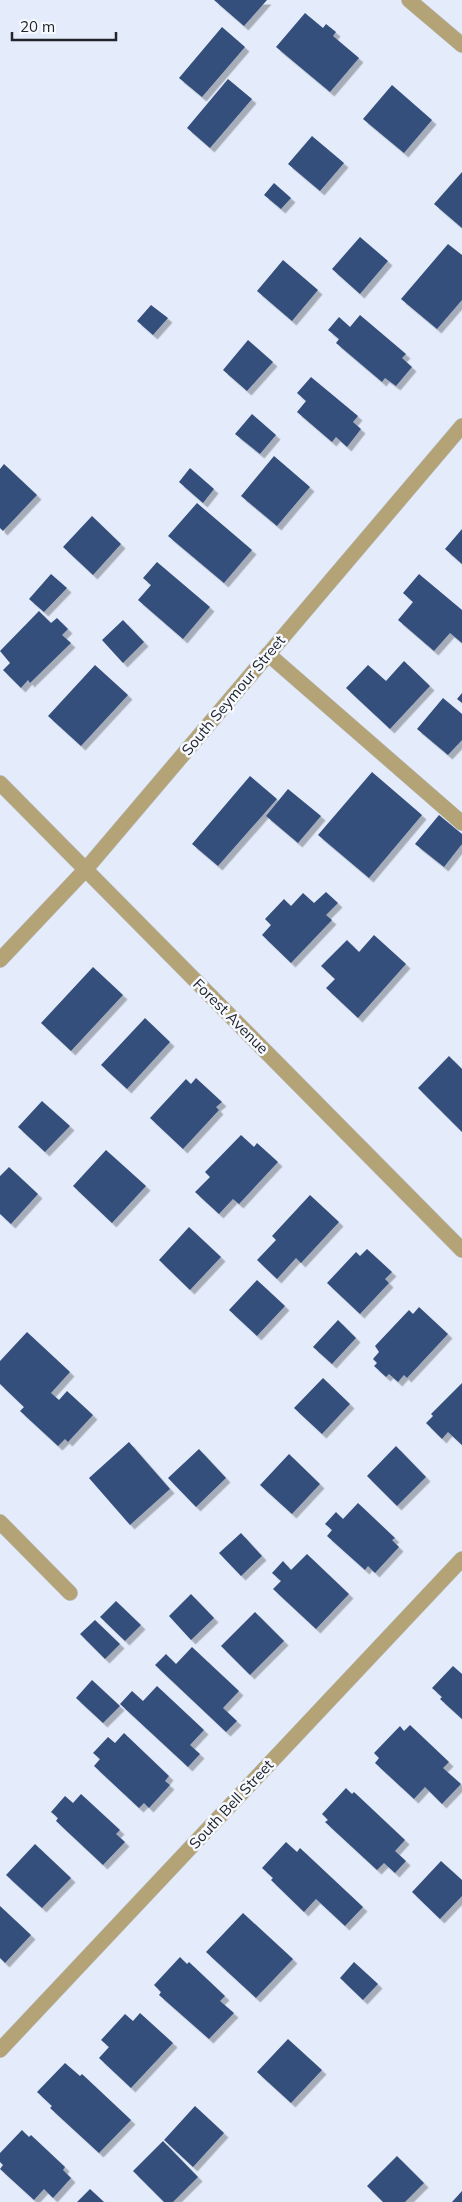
<svg xmlns="http://www.w3.org/2000/svg" width="462" height="2202" font-family="Mulish,sans-serif">
	<defs>
		<filter id="shadow"><feDropShadow dx="4.5" dy="4.5" stdDeviation="0" flood-color="#0004"/></filter>
	</defs>
	<rect width="100%" height="100%" fill="#e4ecfb"/>
	<!-- building -->
	<path fill="#364f7d" filter="url(#shadow)" d="M214,0h53l-23,26z
		M305,13l18,15 3,-4 10,8 -3,4 26,22 -29,34 -54,-45z
		M222,27l23,20 -43,50 -23,-19z
		M228,79l24,20 -42,49 -23,-20z
		M392,85l40,35 -28,33 -41,-34z
		M312,136l32,27 -24,28 -32,-27z
		M462,172v56l-28,-24z
		M274,183l17,15 -10,11 -17,-14z
		M360,237l28,24 -28,33 -28,-25z
		M448,244l14,11v45l-25,29 -36,-30z
		M283,260l35,30 -26,31 -35,-30z
		M151,305l17,13 -15,17 -16,-14z
		M360,315l46,39 -4,4 10,9 -16,19 -11,-8 -3,4 -46,-39 3,-4 -11,-9 11,-13 11,10z
		M248,340l25,22 -26,29 -24,-21z
		M311,377l47,39 -5,6 8,7 -14,18 -11,-10 -4,5 -35,-30 9,-11 -9,-8z
		M252,414l24,21 -16,19 -25,-20z
		M274,456l36,31 -33,39 -36,-30z
		M4,464l33,31 -34,36 -3,-3v-59z
		M190,468l24,21 -11,14 -24,-21z
		M197,503l55,47 -28,33 -56,-47z
		M92,516l29,28 -28,31 -30,-28z
		M462,529v35l-17,-15z
		M157,562l53,45 -27,32 -45,-39 13,-15 -8,-7z
		M51,574l16,14 -23,24 -15,-13z
		M419,574l43,36v33l-12,-10 -16,18 -36,-31 15,-18 -10,-9z
		M39,611l12,12 6,-5 11,11 -6,6 9,8 -41,40 -2,-3 -7,8 -18,-18 7,-7 -10,-12z
		M123,620l21,22 -21,21 -21,-23z
		M404,661l26,25 -40,43 -44,-41 22,-23 18,16z
		M95,665l33,30 -47,51 -33,-30z
		M462,693v10l-5,-4z
		M443,698l19,16v26l-14,15 -31,-26z
		M372,772l50,43 -53,63 -51,-43z
		M250,776l27,23 -59,67 -26,-22z
		M288,789l33,27 -23,27 -32,-27z
		M439,815l23,19v10l-18,23 -29,-23z
		M326,892l12,11 -12,12 6,5 -41,43 -29,-28 9,-10 -6,-6 19,-20 7,7 12,-13 11,10z
		M374,935l32,29 -48,54 -32,-30 9,-9 -14,-13 26,-26 12,12z
		M93,967l30,28 -52,56 -30,-28z
		M145,1018l25,24 -43,47 -26,-24z
		M449,1056l13,13v63l-44,-44z
		M196,1078l26,24 -6,5 3,3 -36,39 -33,-31 36,-39 5,5z
		M42,1101l28,25 -25,26 -27,-25z
		M241,1135l13,12 3,-4 21,19 -39,42 -6,-5 -14,15 -24,-22 15,-15 -5,-5z
		M106,1150l40,36 -34,37 -39,-37z
		M9,1167l29,27 -27,30 -11,-10v-38z
		M310,1195l29,27 -38,41 -5,-5 -19,21 -20,-19 19,-20 -4,-4z
		M189,1227l32,30 -31,33 -31,-30z
		M367,1249l25,23 -7,7 4,4 -29,31 -33,-31 29,-31 4,4z
		M257,1280l28,26 -28,30 -28,-26z
		M419,1307l29,27 -41,44 -3,-3 -6,7 -9,-8 -3,3 -12,-11 3,-3 -4,-4 6,-7 -4,-6 34,-36 4,4z
		M338,1320l18,18 -24,26 -19,-17z
		M27,1332l43,40 -19,21 8,7 8,-9 26,24 -25,27 -3,-3 -7,7 -38,-35 4,-4 -24,-23v-23z
		M323,1378l27,26 -28,30 -28,-26z
		M462,1383v62l-14,-13 -6,7 -16,-16 7,-7 -2,-2z
		M129,1442l41,47 -40,36 -41,-47z
		M396,1446l30,31 -29,29 -30,-30z
		M199,1449l27,29 -30,29 -28,-29z
		M289,1454l31,30 -28,30 -32,-29z
		M358,1503l37,35 -3,2 7,7 -24,26 -7,-7 -3,4 -38,-34 5,-6 -7,-6 11,-12 7,7z
		M241,1533l21,23 -21,20 -22,-23z
		M307,1554l42,40 -33,35 -43,-40 8,-8 -9,-8 11,-12 8,9z
		M191,1594l23,24 -23,22 -22,-24z
		M116,1601l25,24 -16,16 -25,-24z
		M255,1612l29,29 -34,34 -29,-29z
		M95,1620l25,24 -15,15 -25,-25z
		M192,1647l47,44 -16,17 14,13 -11,11 -71,-67 11,-11 10,10z
		M453,1666l9,8v45l-22,-20 2,-2 -10,-9z
		M92,1680l28,26 -17,17 -27,-25z
		M157,1686l47,44 -14,15 10,9 -12,13 -68,-63 12,-13 11,10z
		M410,1725l39,37 -6,6 18,16 -19,20 -17,-17 -11,12 -39,-36 4,-5 -5,-5 26,-27 4,5z
		M124,1733l45,43 -4,5 5,4 -21,23 -5,-5 -5,5 -45,-42 6,-7 -7,-6 15,-16 7,6z
		M346,1788l6,6 2,-2 51,48 -10,11 11,10 -11,12 -11,-10 -7,7 -52,-48 3,-2 -6,-6z
		M81,1794l39,36 -4,4 9,8 -22,23 -47,-44 2,-3 -7,-6 14,-16 8,7z
		M286,1842l11,10 3,-4 63,59 -18,19 -29,-27 -12,13 -33,-32 2,-2 -11,-10z
		M35,1844l36,34 -29,30 -36,-33z
		M441,1861l21,19v16l-22,23 -28,-27z
		M0,1906l31,29 -26,28 -5,-5z
		M243,1913l50,46 -37,39 -50,-46z
		M180,1957l7,7 2,-2 36,34 -5,5 14,12 -25,26 -50,-44 2,-3 -7,-7z
		M354,1962l24,22 -15,16 -23,-22z
		M140,2013l33,30 -42,45 -32,-30 10,-11 -8,-7 24,-26 8,7z
		M288,2039l34,31 -31,33 -34,-31z
		M65,2063l15,13 2,-2 49,46 -32,33 -49,-45 2,-2 -15,-14z
		M195,2106l29,27 -31,34 -29,-27z
		M22,2130l7,7 2,-2 34,32 -2,3 8,8 -18,20 -9,-9 -10,11 -34,-31 3,-4 -3,-3v-9z
		M163,2141l35,36 -25,25h-9l-31,-31z
		M397,2156l27,27 -19,19h-22l-16,-16z
		M90,2189l14,13h-27z
		M462,2191v11h-10z"/>
	<g fill="none" stroke-linecap="round" stroke-linejoin="round">
		<defs>
			<path id="minor" d="M409,0l53,45
				M268,654l194,169
				M0,783l462,467
				M0,960l86,-91 376,-443
				M0,1522l70,71
				M0,2050l462,-491"/>
		</defs>
		<!-- minor casing -->
		<use href="#minor" stroke="#c1c8d5" stroke-width="16"/>
		<!-- minor -->
		<use href="#minor" stroke="#b3a376" stroke-width="15"/>
	</g>
	<g text-anchor="middle" dominant-baseline="central" stroke-width="5" stroke-linejoin="round" paint-order="stroke">
		<!-- street labels -->
		<g font-size="15" fill="#212429" stroke="#f6f9ff">
			<text transform="translate(233 695) rotate(-50)">South Seymour Street</text>
			<text transform="translate(231 1016) rotate(45)">Forest Avenue</text>
			<text transform="translate(231 1804) rotate(-47)">South Bell Street</text>
		</g>
	</g>
	<!-- scale -->
	<path d="M12 32v8h104v-8" fill="none" stroke="#212429" stroke-width="2.5"/>
	<text x="20" y="32" font-size="15" fill="#212429" stroke="#f6f9ff" stroke-width="4" paint-order="stroke">20 m</text>
</svg>
